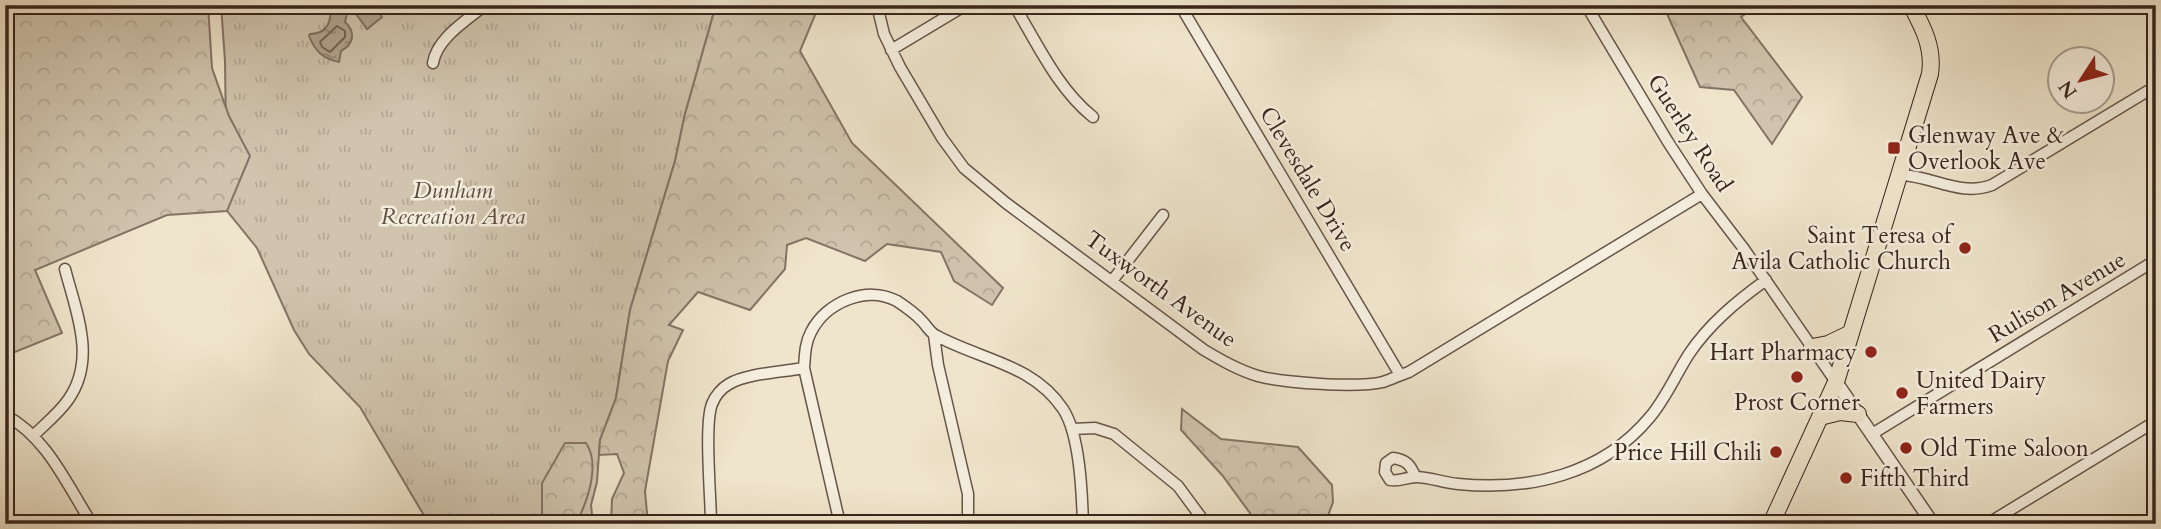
<svg xmlns="http://www.w3.org/2000/svg" width="2161" height="529" font-family="Cardo,serif">
	<defs>
		<pattern id="grass-tufts" width="24" height="20" patternUnits="userSpaceOnUse" patternTransform="scale(1.75)"><rect width="24" height="20" fill="#d0c4ae"/><path d="M3 7l-1-3M5 7V3M7 7l1-3M15 17l-1-3M17 17v-4M19 17l1-3" fill="none" stroke="#b3a895"/></pattern>
		<pattern id="forest-crowns" width="20" height="18" patternUnits="userSpaceOnUse" patternTransform="scale(1.75)"><rect width="20" height="18" fill="#d0c4ae"/><path d="M2 6a3 3 0 1 1 6 0M12 15a3 3 0 1 1 6 0" fill="none" stroke="#b3a895"/></pattern>
		<pattern id="water-ripples" width="26" height="14" patternUnits="userSpaceOnUse" patternTransform="scale(1.75)"><rect width="26" height="14" fill="#b1a490"/><path d="M2 4q2-2 4 0t4 0M15 11q2-2 4 0t4 0" fill="none" stroke="#918575"/></pattern>
	</defs>
	<rect width="100%" height="100%" fill="#efe5cc"/>
	<filter id="stains"><feTurbulence type="fractalNoise" baseFrequency=".00286" numOctaves="4"/><feColorMatrix values="0 0 0 0 .2 0 0 0 0 .09 0 0 0 0 .02 0 0 0 .5 -.17"/></filter>
	<radialGradient id="worn" r=".72"><stop offset=".6" stop-color="#630" stop-opacity="0"/><stop offset="1" stop-color="#630" stop-opacity=".3"/></radialGradient>
	<!-- grass -->
	<path fill="url(#grass-tufts)" stroke="#847466" stroke-width="2" d="M221,5h495l-31,109 -10,47 -45,149 -14,88 -16,42 -3,42 -6,23 2,19h-164l-69,-117 -51,-53 -15,-24 -37,-82 -30,-37 -2,-150z"/>
	<!-- forest -->
	<path fill="url(#forest-crowns)" stroke="#847466" stroke-width="2" d="M5,5h203l4,63 17,48 21,40 -23,55 -60,4 -132,55 27,63 -57,23z
		M716,5h95l4,10 -15,36 52,92 151,145 -11,17 -38,-24 -13,-29 -54,-8 -22,17 -59,-23 -19,7 -2,24 -35,41 -52,-18 -29,33 14,5 -15,31 -23,130 3,33h-37l1,-25 12,-26 -7,-19 -18,1 1,-15 16,-42 14,-88 45,-149 10,-47z
		M1663,5h95l-17,12 61,80 -30,47 -38,-54 -34,-3z
		M1182,409l39,30 77,8 34,38 1,17 -8,22h-67l-36,-49 -41,-45z
		M565,443h21c15,22 1,59 -10,81h-25l-9,-4v-37z"/>
	<!-- water -->
	<path fill="url(#water-ripples)" stroke="#817162" stroke-width="2" d="M328,5h45l9,12 -15,12 -11,-15h-9l-2,8c11,10 9,22 -4,29l-2,11c-16,-3 -24,-11 -30,-26l1,-2c17,0 24,-14 18,-29z"/>
	<g fill="none" stroke-linecap="round" stroke-linejoin="round">
		<!-- shore -->
		<path stroke="#746456" stroke-width="2" d="M337,26l8,5v6l-15,15 -8,-5 -2,-5z"/>
		<defs>
			<path id="minor" d="M877,5l7,29 16,33 42,71 22,30 42,35 198,147c17,10 34,20 54,26 25,7 100,12 125,6 9,-3 17,-7 26,-10l293,-178
				M1014,5c23,38 43,83 79,112
				M1180,5l220,370
				M1586,5l82,137 34,52 42,55 92,133
				M891,50l75,-45
				M433,63c4,-25 33,-42 52,-58
				M1901,175c32,1 59,22 91,10l164,-99
				M1112,281l51,-66
				M934,335l4,30 30,129v30
				M5,415c42,22 62,70 87,109
				M1072,429l23,-1 19,6 64,52 28,38
				M1872,434l284,-174
				M34,435c11,-11 25,-22 34,-35 29,-41 8,-88 -3,-131
				M1415,476c-5,-12 -9,-16 -22,-18l-7,5 -1,9 5,8c10,2 16,-3 26,-3 13,0 28,6 42,7 71,7 144,-9 192,-67 16,-19 26,-43 39,-63 20,-30 48,-53 77,-74
				M711,524c0,-26 -7,-100 1,-120 3,-8 10,-16 17,-20 19,-11 54,-12 75,-16
				M840,524l-36,-156c1,-13 1,-25 7,-36 15,-30 56,-47 86,-31 9,6 18,12 25,20 5,5 8,12 15,15 44,24 96,28 126,73 17,26 19,84 20,115
				M1987,524l169,-103"/>
			<path id="tertiary" d="M1836,382l97,142"/>
			<path id="primary" d="M1812,347l16,-3 23,-11
				M1820,417l20,-5 18,2
				M1771,524l65,-142 94,-308c4,-26 -7,-47 -19,-69"/>
		</defs>
		<!-- minor casing -->
		<use href="#minor" stroke="#665549" stroke-width="13"/>
		<!-- tertiary casing -->
		<use href="#tertiary" stroke="#665549" stroke-width="15"/>
		<!-- primary casing -->
		<use href="#primary" stroke="#38251d" stroke-width="18"/>
		<!-- minor -->
		<use href="#minor" stroke="#f5eede" stroke-width="10"/>
		<!-- tertiary -->
		<use href="#tertiary" stroke="#f5eede" stroke-width="12"/>
		<!-- primary -->
		<use href="#primary" stroke="#efe5cc" stroke-width="16"/>
	</g>
	<!-- markers -->
	<g fill="#8f2418" stroke="#f5eede" stroke-width="2.5">
		<rect x="1887" y="141" width="14" height="14" rx="3.5"/>
		<circle cx="1965" cy="248" r="7"/>
		<circle cx="1871" cy="352" r="7"/>
		<circle cx="1797" cy="377" r="7"/>
		<circle cx="1902" cy="393" r="7"/>
		<circle cx="1906" cy="448" r="7"/>
		<circle cx="1776" cy="452" r="7"/>
		<circle cx="1846" cy="478" r="7"/>
	</g>
	<g text-anchor="middle" dominant-baseline="central" stroke-width="5" stroke-linejoin="round" paint-order="stroke">
		<!-- street labels -->
		<g font-size="23" fill="#38251d" stroke="#f5eede">
			<text transform="translate(1690 133) rotate(57)">Guerley Road</text>
			<text transform="translate(1308 179) rotate(59)">Clevesdale Drive</text>
			<text transform="translate(1161 289) rotate(36)">Tuxworth Avenue</text>
			<text transform="translate(2057 297) rotate(-31)">Rulison Avenue</text>
		</g>
		<!-- poi labels -->
		<g font-size="23" fill="#38251d" stroke="#f5eede" text-anchor="start">
			<text x="1908" y="135">Glenway Ave &amp;<tspan x="1908" dy="26">Overlook Ave</tspan></text>
			<text x="1951" y="235" text-anchor="end">Saint Teresa of<tspan x="1951" dy="26">Avila Catholic Church</tspan></text>
			<text x="1857" y="352" text-anchor="end">Hart Pharmacy</text>
			<text x="1916" y="380">United Dairy<tspan x="1916" dy="26">Farmers</tspan></text>
			<text x="1797" y="402" text-anchor="middle">Prost Corner</text>
			<text x="1920" y="448">Old Time Saloon</text>
			<text x="1762" y="452" text-anchor="end">Price Hill Chili</text>
			<text x="1860" y="478">Fifth Third</text>
		</g>
		<!-- park labels -->
		<g font-size="23" font-style="italic" fill="#5e4d41" stroke="#f5eede">
			<text x="453" y="190">Dunham<tspan x="453" dy="26">Recreation Area</tspan></text>
		</g>
	</g>
	<!-- margin -->
	<rect width="2161" height="529" fill="none" stroke="#efe5cc" stroke-width="28"/>
	<rect x="7" y="7" width="2147" height="515" fill="none" stroke="#38251d" stroke-width="3.5"/>
	<rect x="14" y="14" width="2133" height="501" fill="none" stroke="#38251d" stroke-width="2"/>
	<!-- north arrow -->
	<g transform="translate(2081 80) rotate(234)"><circle r="33" fill="#f5eede" stroke="#a99e91" stroke-width="2"/>
	<path d="M0-5L12 26L0 18L-12 26Z" fill="#8f2418"/>
	<text y="-10" font-size="19" font-weight="bold" text-anchor="middle" fill="#38251d">N</text>
	</g>
	<rect width="100%" height="100%" filter="url(#stains)"/>
	<rect width="100%" height="100%" fill="url(#worn)"/>
</svg>
